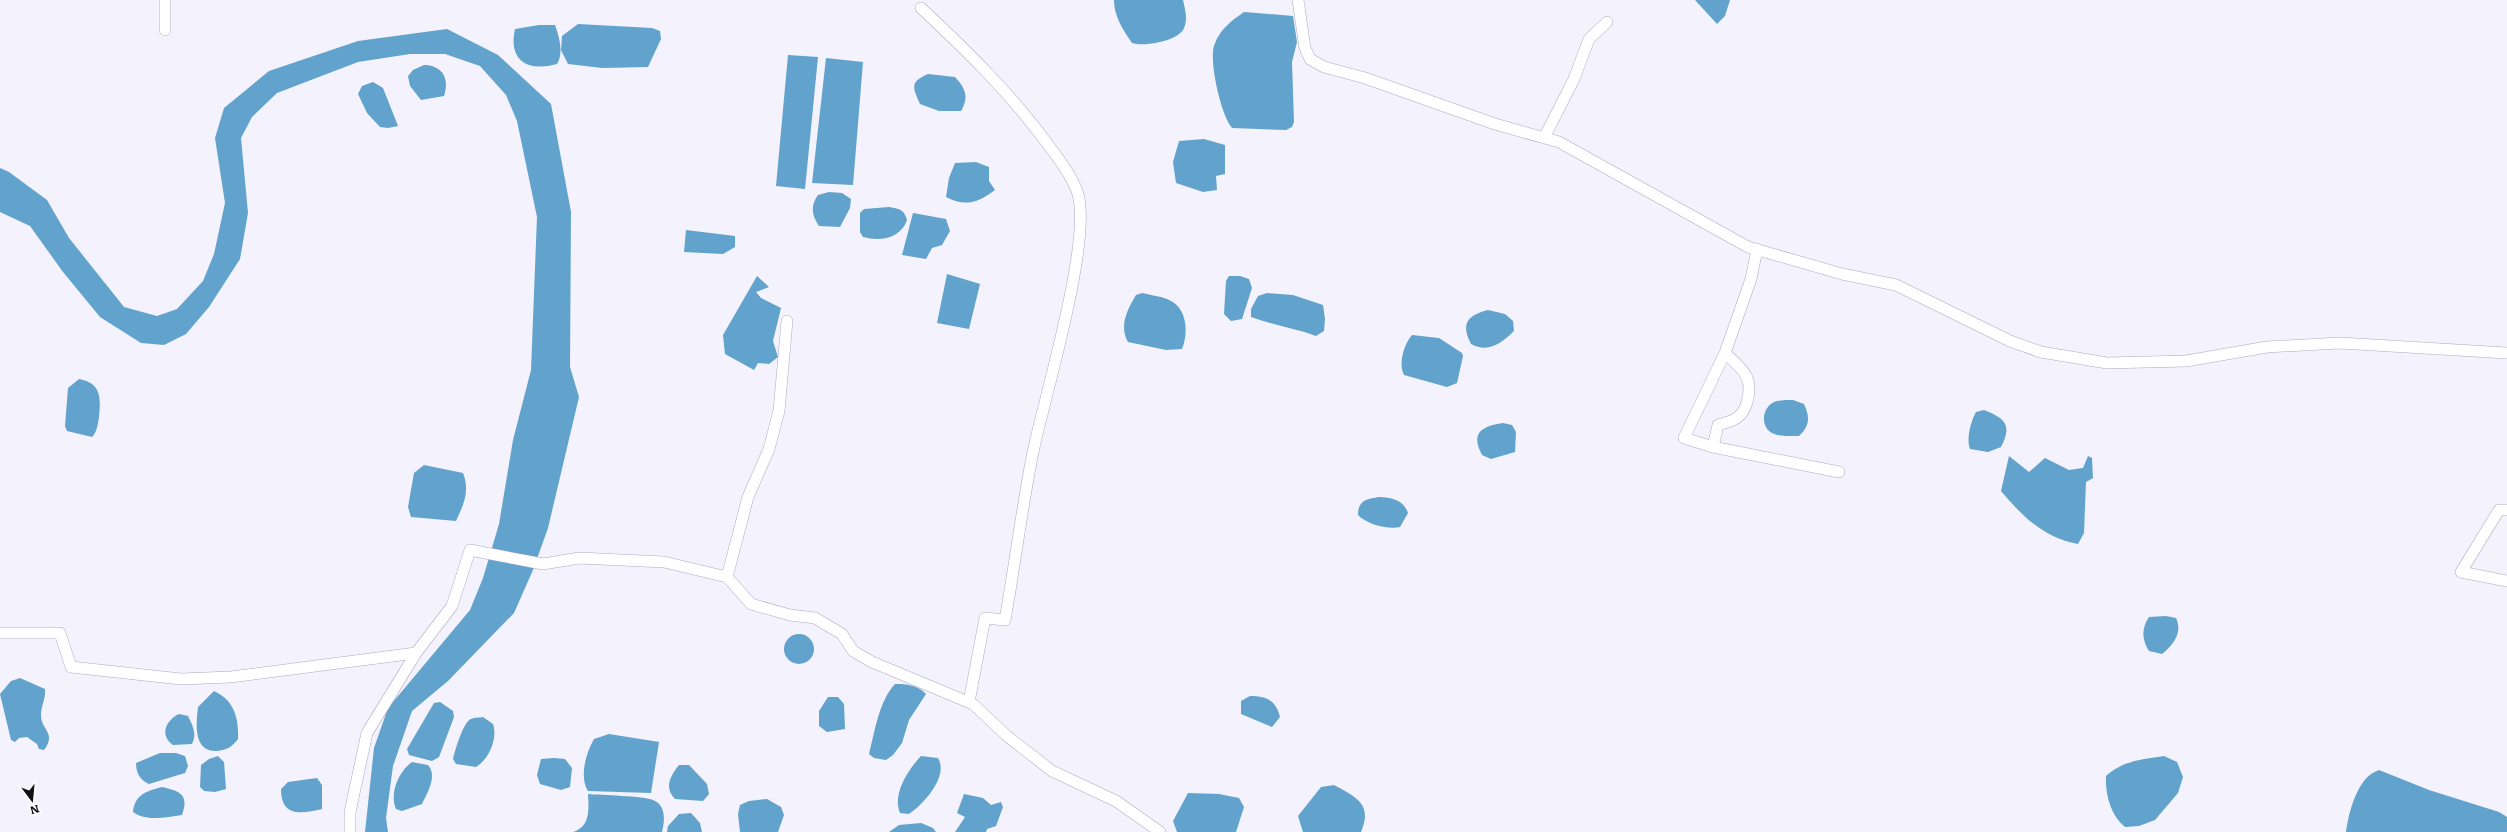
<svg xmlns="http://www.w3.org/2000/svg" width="2507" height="832" font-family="Literata,serif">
	<rect width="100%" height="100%" fill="#f3f2fd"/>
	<!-- water -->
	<path fill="#61a3cc" d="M1114,0h69c2,9 5,19 1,28 -5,13 -40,19 -52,15 -9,-13 -18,-27 -18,-43z
		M1695,0h35l-5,16 -8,8z
		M1244,12l49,4 4,26 -5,20 2,60 -2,5 -6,3 -54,-2c-11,-13 -23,-66 -18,-82 5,-16 17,-25 30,-34z
		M578,24l74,4 8,3 1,8 -13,28 -46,1 -34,-4 -7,-14 1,-14z
		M539,25h16c4,11 9,28 2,39 -29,8 -49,-3 -42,-35z
		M447,29l51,26 53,49 20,108 -1,155 9,30 -31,131 -15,42 -19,43 -66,68 -36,30 -19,55 -7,52 2,14h-23l9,-84 14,-40 82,-98 13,-32 16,-54 14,-84 18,-70 6,-153 -20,-96 -11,-26 -26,-29 -35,-12h-35l-52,8 -81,31 -25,24 -11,21 7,75 -8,46 -31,48 -23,27 -22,11 -23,-2 -41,-26 -37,-45 -33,-46 -30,-14v-44l9,4 38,28 22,38 55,69 33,9 20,-7 26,-28 11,-27 11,-51 -10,-65 9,-30 45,-37 89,-30z
		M788,55l30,2 -13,132 -29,-3z
		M826,58l37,4 -10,123 -41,-2z
		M424,65c18,0 26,13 20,31l-23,4 -11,-14 -2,-10 5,-6z
		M928,74l27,3c11,12 14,20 6,34h-22l-19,-7c-7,-16 -11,-22 8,-30z
		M373,82l10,6 15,38 -10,2 -8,-1 -13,-14 -9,-19 4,-8z
		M1204,139l21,6v29l-9,2 1,14 -14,2 -27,-9 -3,-21 6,-21z
		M976,162l13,5v14l6,9c-17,13 -30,17 -49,7l3,-19 6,-15z
		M829,192l13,1 9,6 -1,9 -10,19 -21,-1c-7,-10 -9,-20 -1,-31z
		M889,207c10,2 15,2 18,13 -6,18 -26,22 -44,17l-3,-5v-19l4,-4z
		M913,213l33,6 4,12 -8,14 -10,3 -6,11 -24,-4z
		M686,230l49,6v11l-12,7 -39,-2z
		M947,274l33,10 -11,45 -32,-6z
		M757,276l12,11 -13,5 5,6 20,10 -8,33 5,16 -9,7 -11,-1 -4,7 -29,-16 -2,-19z
		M1229,276h11l9,3 3,9 -10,31 -11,2 -7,-7 2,-33z
		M1142,293c8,2 17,3 25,6 20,7 22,33 15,50l-16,1 -38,-8c-9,-16 -1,-32 8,-47z
		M1267,293l26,2 30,10 2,14 -1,12 -8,5c-22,-8 -44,-11 -65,-19v-8l7,-13z
		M1488,310l17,4 8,7 1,10c-13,13 -26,22 -43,13 -11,-21 -3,-29 17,-34z
		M1412,335l27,3 23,15 1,3 -6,27 -10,4 -43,-12c-6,-11 0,-31 8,-40z
		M79,379c22,4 22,18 20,38 -1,7 -2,15 -7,20l-25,-6 -2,-5 3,-38z
		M1793,400l11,4c6,13 6,22 -5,32 -9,0 -19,1 -27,-3 -12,-7 -10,-25 2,-31 6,-2 12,-2 19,-2z
		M1984,410c20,8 29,14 17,37l-13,5 -18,-3c-4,-10 1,-28 6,-37z
		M1503,423l9,2 4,7 -1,20 -24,7 -9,-4c-12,-22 0,-29 21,-32z
		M2009,456l20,16 16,-14 24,12 14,-2 5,-12 4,2 1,20 -7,4 -2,51 -6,11c-34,-6 -56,-28 -77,-53z
		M424,465l39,8c7,18 1,31 -7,48l-45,-4 -3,-10 6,-34z
		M1379,497c13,1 24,2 29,16l-8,14c-12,3 -34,-3 -42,-12 0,-15 9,-16 21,-18z
		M2166,616l10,2c7,15 -3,27 -14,36l-13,-3c-7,-11 -8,-22 0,-34z
		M784 649a15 15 0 1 1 30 0a15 15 0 1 1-30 0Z
		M20,678l25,11c1,9 -4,17 -4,26 0,16 16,17 3,35l-5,-1 -2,-5 -10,-7 -8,1 -4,4 -4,-2 -11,-46 11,-13z
		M895,684c12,0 23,1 31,10l-17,26 -7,23 -9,12 -7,5 -12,-2 -5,-4c6,-23 10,-53 26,-70z
		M214,691c20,9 25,27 24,48 -6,8 -11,11 -21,12 -24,1 -21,-27 -19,-44z
		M1250,696c16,0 26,4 30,21l-8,10 -31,-13v-13z
		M828,697h10l6,7 1,25 -18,3 -8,-6v-15z
		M440,702l13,9 1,6 -15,40 -7,4 -23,-6 -2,-6 27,-46z
		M179,714l9,2c5,10 9,18 4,28l-19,1c-14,-10 -7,-25 6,-31z
		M483,717l10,7c5,15 -4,35 -17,43l-20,-3 -3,-5c2,-8 10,-37 18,-40 3,-2 9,-1 12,-2z
		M609,734l50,8 -8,51 -63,-2c-9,-14 -2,-38 6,-52z
		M160,753h16l9,3 3,10 -3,7 -36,11c-9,-4 -13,-11 -13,-21z
		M218,756l6,6 2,27 -11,3 -11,-1 -4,-4 1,-22 8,-6z
		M921,756l17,2c11,18 -14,46 -29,56l-9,-1c-8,-19 8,-43 21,-57z
		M2164,756l13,6 6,15 -5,16 -23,27 -16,6 -14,1c-14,-11 -20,-33 -19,-51 16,-15 37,-17 58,-20z
		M554,758l11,1 7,9 -2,19 -9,3 -21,-6 -3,-9 4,-16z
		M412,762l16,3c10,11 -1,28 -6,39l-20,7 -6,-2c-7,-16 3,-38 16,-47z
		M679,765h10l18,19 2,10 -6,7 -28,-2c-11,-11 -5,-23 4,-34z
		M2379,770l50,20 70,22 8,5v15h-161c3,-20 11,-55 33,-62z
		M317,778l5,7v24c-21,5 -41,8 -41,-20l7,-7z
		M1334,785c22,12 39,19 27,47h-58l-5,-16 23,-29z
		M162,787c19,4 27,8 20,28 -16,2 -35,7 -49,-3 2,-18 14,-21 29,-25z
		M1188,793l31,1 20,4 5,9 -8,25h-59l-4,-11z
		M588,794c12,1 56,2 65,6 13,5 12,20 9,32h-89c17,-5 16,-22 15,-38z
		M964,794l19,4 8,7 10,-3 2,5 -7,19 -9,3 -1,3h-31l10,-15 -8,-4z
		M767,799l14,8 3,8 -6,17h-38l-2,-18 2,-9 9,-4z
		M691,813l9,10 2,9h-35l1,-6 11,-12z
		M921,823l12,5 3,4h-47l10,-7z"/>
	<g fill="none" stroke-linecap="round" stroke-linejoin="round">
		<defs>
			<path id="minor" d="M165,0v30
				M1298,0l7,48 5,11 14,8 41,11 130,46 64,18 189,105 94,27 54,11 114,56 31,11 66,11 79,-2 81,-14 73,-4 167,10
				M921,8c45,42 89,85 125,134 12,16 24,31 31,49 17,44 -33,208 -44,261 -11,55 -18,112 -28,168l-20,-2 -16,84
				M1544,138l30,-59 15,-40 18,-17
				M1757,249l-6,30 -26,74c18,17 29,24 22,49 -4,16 -14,19 -29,23l-5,22 126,25
				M1713,447l-29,-9 41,-85
				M2507,510h-8l-38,62 46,9
				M727,577l21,-80 21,-48 10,-38 8,-90
				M0,633h60l11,34 110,12 50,-2 185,-24 36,-47 18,-56 73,14 36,-6 85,4 63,15 24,27 39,11 25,3 27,16 11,17 19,11 101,42 34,32 45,35 64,30 44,31
				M350,832v-20l17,-79 49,-80"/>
		</defs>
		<!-- minor casing -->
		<use href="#minor" stroke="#ada9c3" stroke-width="12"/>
		<!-- minor -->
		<use href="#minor" stroke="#fff" stroke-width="11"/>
	</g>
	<!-- north arrow -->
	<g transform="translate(32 800) rotate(164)" stroke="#ffffff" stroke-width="3" paint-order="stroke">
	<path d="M0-3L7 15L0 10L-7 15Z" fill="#110f18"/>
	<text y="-6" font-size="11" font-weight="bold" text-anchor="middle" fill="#110f18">N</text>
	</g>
</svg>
